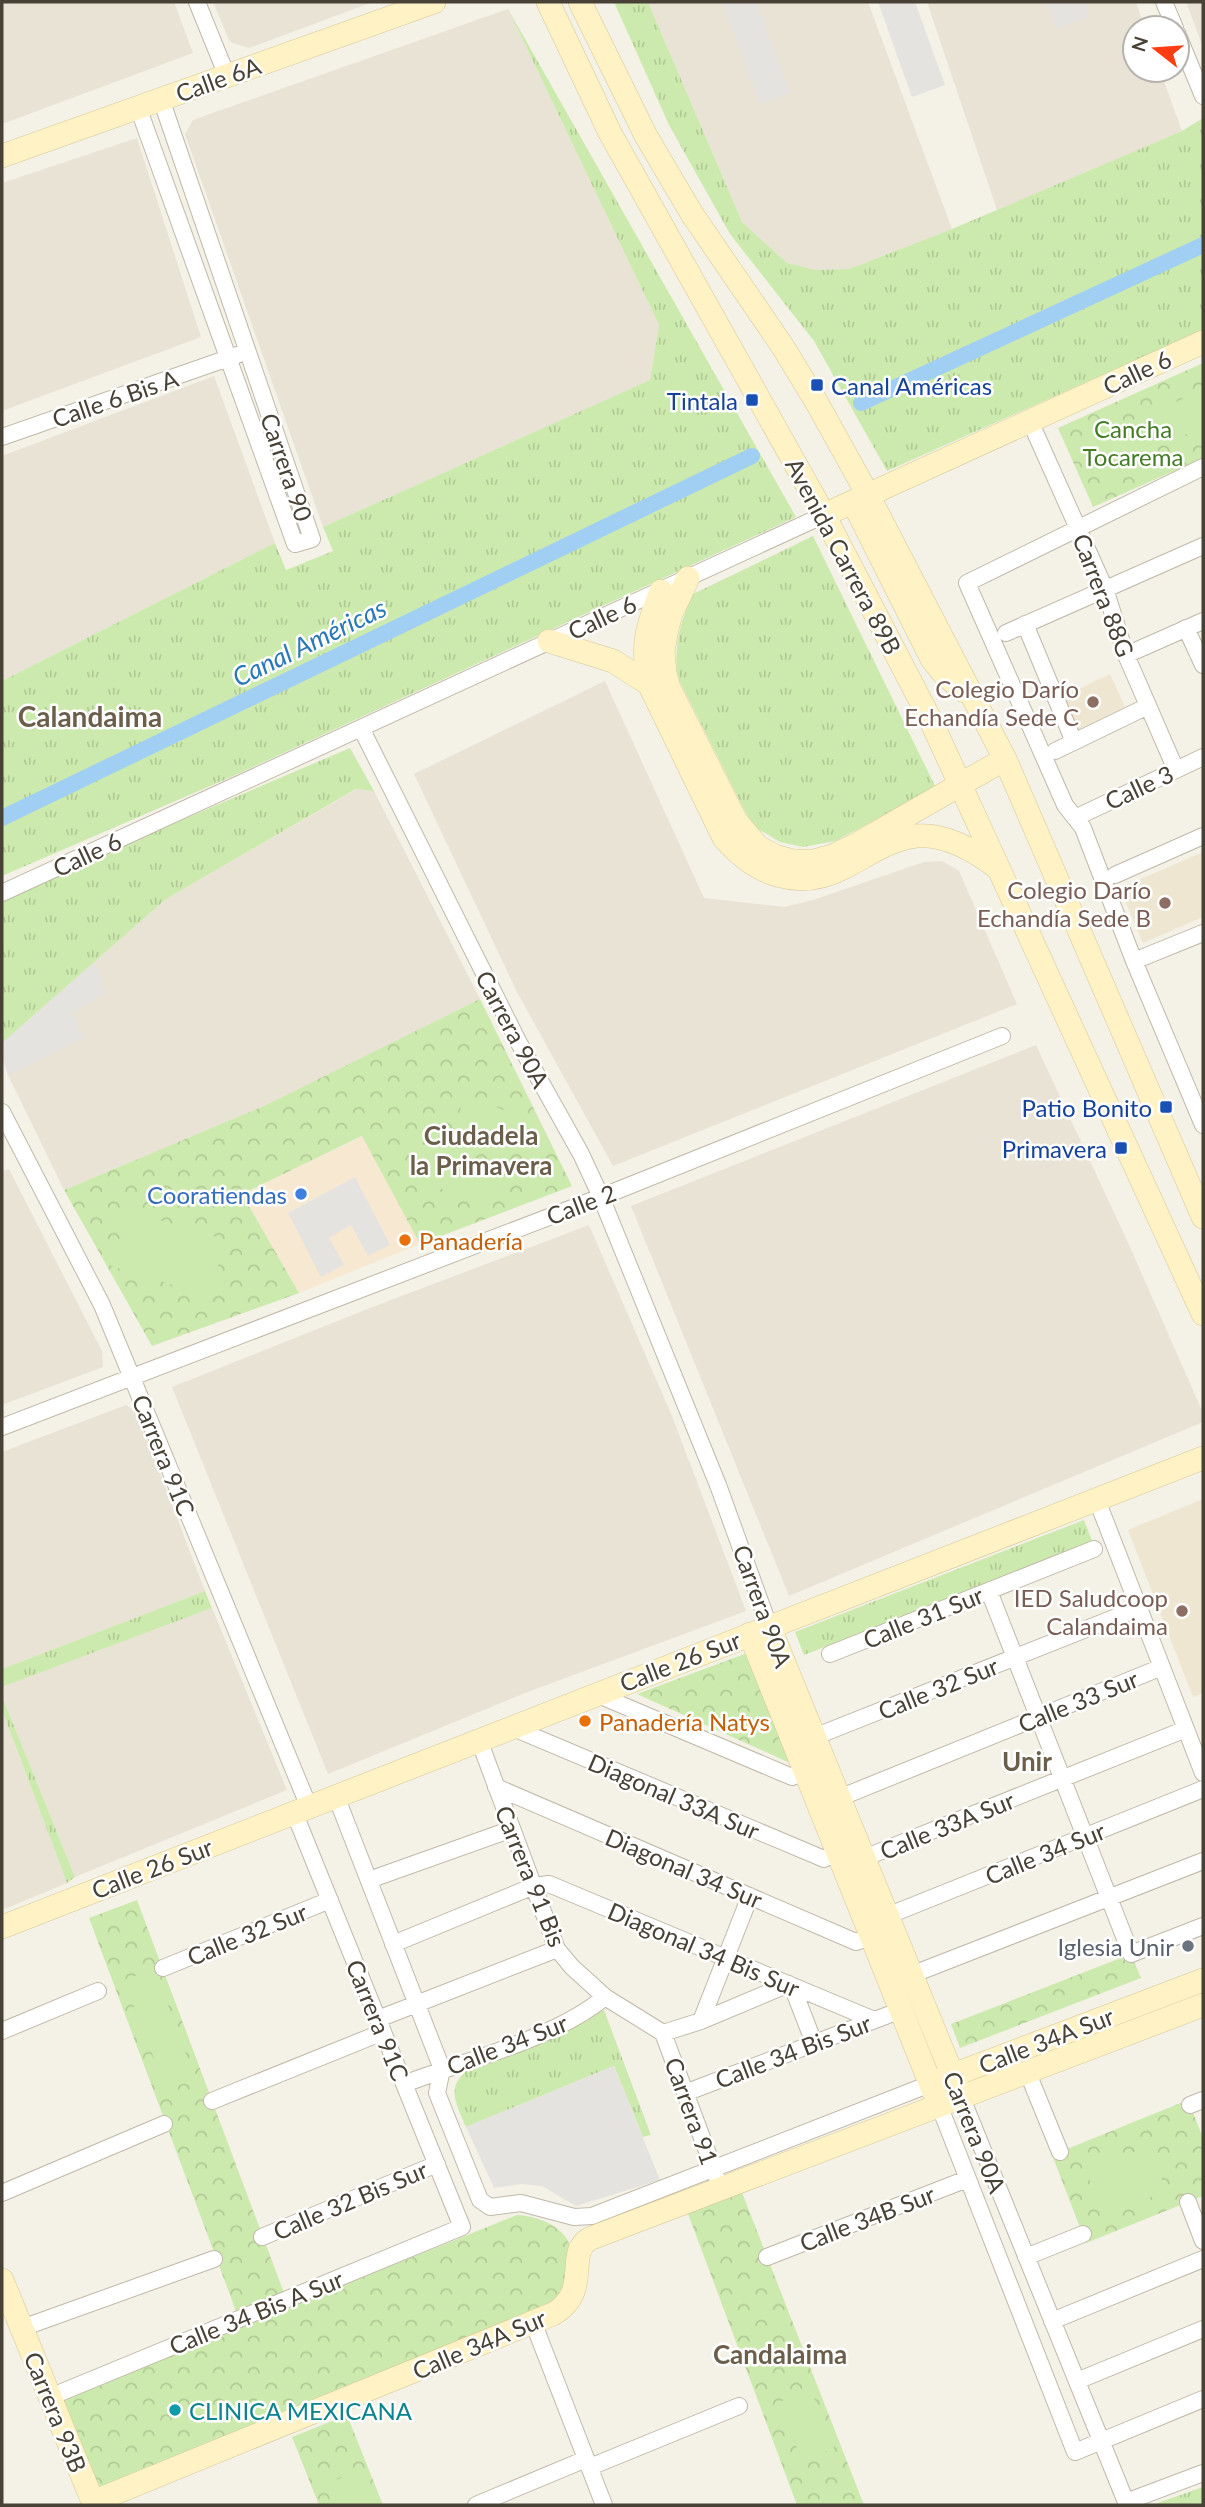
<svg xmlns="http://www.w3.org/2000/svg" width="1205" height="2507" font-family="Lato,sans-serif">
	<defs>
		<pattern id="grass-tufts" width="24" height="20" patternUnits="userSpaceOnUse" patternTransform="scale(1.75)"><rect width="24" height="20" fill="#cdeaae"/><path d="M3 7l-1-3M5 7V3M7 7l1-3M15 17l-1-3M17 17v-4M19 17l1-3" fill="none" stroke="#b2ca96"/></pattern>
		<pattern id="park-crowns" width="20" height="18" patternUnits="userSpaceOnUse" patternTransform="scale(1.75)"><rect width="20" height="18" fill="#cdeaae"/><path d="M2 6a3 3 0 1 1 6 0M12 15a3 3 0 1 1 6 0" fill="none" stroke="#b2ca96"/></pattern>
	</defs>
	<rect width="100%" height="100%" fill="#f4f1e7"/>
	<!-- residential -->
	<path fill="#e8e3d5" d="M2,2h172l19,51 -191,71z
		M213,2h160l-124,46 -19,-6z
		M648,2h220l84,227 -103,40 -33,1 -29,-7 -45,-41z
		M927,2h209l9,26h-10v42h25l22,61 -185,79z
		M1186,2h17v45z
		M508,9l151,316 -9,55 -327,147 -138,-393 8,-14z
		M137,138l64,199 -199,74v-228z
		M214,376l61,167 -273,138v-225z
		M605,681l99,217 80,9 29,-7 111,-38 18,-1 17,10 58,133 -404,162 -96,-174 -103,-218z
		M357,789l17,2 106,208 -214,106 -202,85 -56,-115 -6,-20v-12l164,-144z
		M1036,1045l94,202 73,166v9l-414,174 -158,-390z
		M9,1169l93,182 1,16 -101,38v-234z
		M589,1225l83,191 74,195 -221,82 -197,81 -156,-387 198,-79z
		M126,1405l11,8 68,178 -203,78v-217z
		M212,1608l75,182 -212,87 -73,-181v-9z
		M2,1710l65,173 -65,27z"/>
	<!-- commercial -->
	<path fill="#f7e8d1" d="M363,1136l57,108 -121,49 -57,-99z"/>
	<!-- education -->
	<path fill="#eee6d0" d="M1110,674l15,33 -48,23 -15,-33z
		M1203,852v65l-60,26 -23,-55z
		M1203,1499v194l-10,4 -65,-167z"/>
	<!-- grass -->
	<path fill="url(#grass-tufts)" d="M614,2h34l94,220 45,41 29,7 33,-1 103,-40 230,-98 21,-13v212l-316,141 -73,-130 -84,-107 -61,-109z
		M508,9l288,508 -565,260 -229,99v-195l273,-138 11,27 47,-19 -10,-24 327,-147 9,-55z
		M813,536l123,252 -101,53 -32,6 -23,-5 -22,-13 -11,-14 -69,-137c-5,-29 2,-57 15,-84z
		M350,748l24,43 -18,-2 -190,110 -164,144v-146z
		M1084,1520l9,23 -289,112 -9,-23z
		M205,1591l7,17 -210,79v-18z
		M2,1696l73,181 -8,6 -65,-173z
		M604,2010l47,125 -8,2 -29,-71 -148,61c-12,-28 -21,-42 8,-62l113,-44 8,-7z
		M1203,2487v18h-51z"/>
	<!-- park -->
	<path fill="url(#park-crowns)" d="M1203,363v95l-110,49 -35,-79z
		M480,999l92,187 -152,58 -58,-108 -120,58 57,99 -147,53 -88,-156 202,-85z
		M750,1652l40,111 -153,-69z
		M137,1900l147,393 -48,18 -147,-393z
		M1131,1954l10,24 -181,70 -9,-24z
		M1188,2100l15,38v58l-117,47 -34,-88z
		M741,2190l123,315h-67l-110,-294z
		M517,2215c23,1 56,14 55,43 0,14 -8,30 -11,43l-462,191 -37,-93z
		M347,2415l36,90h-64l-27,-68z"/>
	<!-- pitch -->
	<path fill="#cdeaae" d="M1203,390v37l-37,16 -13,-31z
		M1144,415l13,31 -57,25 -13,-31z
		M465,1096l58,21 -13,35 -57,-21z
		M437,1144l61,24 -14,37 -61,-23z
		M128,1211l98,29 -17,56 -98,-30z
		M154,1969l20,52 -30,12 -20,-53z
		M175,2026l20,53 -29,11 -20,-53z
		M1149,2146l17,45 -62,25 -18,-45z
		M811,2390l23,58 -32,13 -23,-59z
		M358,2471l13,34h-37l-8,-21z"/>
	<!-- parking -->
	<path fill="#e5e3df" d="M722,2h34l34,91 -30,11z
		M878,2h37l30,83 -33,12z
		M1048,2h37l5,15 -33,12z
		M95,962l11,31 -35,20 13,25 -76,37 -6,-20v-12z
		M355,1177l35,68 -22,11 -17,-31 -22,13 15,27 -23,12 -33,-64z
		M614,2066l46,114 -84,26 -34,-20 -21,-2 -27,4 -28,-61z"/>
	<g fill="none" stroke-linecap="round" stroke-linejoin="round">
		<!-- canal -->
		<path stroke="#a1cff3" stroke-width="16" d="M861,403l342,-158
			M2,818l750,-362"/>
		<defs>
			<path id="street" d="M197,2l30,74
				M1164,2l11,26
				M1177,33l26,63
				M138,107l157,437 17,-5 -151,-440
				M1030,421l75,168 21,66 50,115
				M2,437l235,-82
				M1203,467l-236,116 98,222 18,23 51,133 69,164
				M1025,624l49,118
				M1186,628l17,37
				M1006,633l197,-87
				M1126,655l77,-34
				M361,728l158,315 62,111 20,43 117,288 51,141
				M1055,751l93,-45
				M1075,818l128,-61
				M1115,875l88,-39
				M2,893l822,-378
				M1134,961l69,-28
				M2,1112l100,193 207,502
				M2,1427l599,-230 401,-161
				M1097,1500l106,273
				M989,1591l142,363 72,-28
				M830,1654l264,-105
				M596,1694l196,83 13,-5
				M511,1727l313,132 13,-7
				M814,1737l325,-129
				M479,1740l78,209 15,18 33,30 58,36
				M496,1787l360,155 15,-5
				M336,1796l106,273 -5,24 43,107
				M839,1798l323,-131
				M864,1858l322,-129
				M369,1880l143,-51
				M887,1916l316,-127
				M393,1944l141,-58 15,-2 325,136
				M163,1968l167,-68
				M911,1975l292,-114
				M792,1986l22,57
				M378,2019l179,-70
				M701,2021l49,-125
				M2,2031l96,-40
				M663,2033l54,145
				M663,2033l38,-12 88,-37
				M1027,2071l33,81
				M404,2084c63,-24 150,-45 201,-87
				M685,2093l216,-83
				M961,2096l165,406 77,-29
				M212,2101l171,-69
				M939,2105l136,347 128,-53
				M1190,2105l13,-5
				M2,2193l162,-69
				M480,2200l10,7 31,-4 53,14 18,-1 338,-132
				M1188,2202l15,39
				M262,2237l175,-73
				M767,2257l200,-78
				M1026,2257l57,-23
				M1052,2321l151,-62
				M533,2322l71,183
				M22,2328l192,-69
				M1077,2381l126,-52
				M50,2397l412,-170 -168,-415
				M590,2467l149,-61
				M476,2505l110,-46"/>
			<path id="secondary" d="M548,2l62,131 214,382 107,206 272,593
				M580,2l66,134 46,78 91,133 34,56 51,92 137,264 198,458
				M2,156l432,-154
				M853,502l79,157 12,15 20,17
				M824,515l379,-173
				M688,578l-17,36 -4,15 -4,22 2,22 4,15 67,133 22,26 17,9 18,5h21l18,-5 25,-12 148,-85
				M661,591c-14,36 -20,54 -12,93l75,154c32,37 74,53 119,30 24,-12 46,-29 73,-32 30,-3 61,16 83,33
				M549,641l64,20 36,23
				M769,1626l192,470
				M750,1634l189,471
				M2,1927l1201,-469
				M940,2080l263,-100
				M2,2280l91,222 460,-188c39,-22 12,-60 36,-75l614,-234"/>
		</defs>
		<!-- street casing -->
		<use href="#street" stroke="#c0b9a9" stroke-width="18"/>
		<!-- secondary casing -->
		<use href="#secondary" stroke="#d6c695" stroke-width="24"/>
		<!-- street -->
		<use href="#street" stroke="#fff" stroke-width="16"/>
		<!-- secondary -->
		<use href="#secondary" stroke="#fff3c6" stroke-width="23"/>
	</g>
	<!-- markers -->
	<g fill="#1a4fb4" stroke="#fff" stroke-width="2.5">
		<rect x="810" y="378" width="14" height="14" rx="3.5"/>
		<rect x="745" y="393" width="14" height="14" rx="3.5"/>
		<rect x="1159" y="1100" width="14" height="14" rx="3.5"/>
		<rect x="1114" y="1141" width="14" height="14" rx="3.5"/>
	</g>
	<g fill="#8d6e63" stroke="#fff" stroke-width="2.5">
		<circle cx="1093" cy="702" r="7"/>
		<circle cx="1165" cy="903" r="7"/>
		<circle cx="1182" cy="1611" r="7"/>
	</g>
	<circle fill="#3f7fe0" stroke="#fff" stroke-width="2.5" cx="301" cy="1194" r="7"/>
	<g fill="#e8710a" stroke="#fff" stroke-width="2.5">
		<circle cx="405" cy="1240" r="7"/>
		<circle cx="585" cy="1721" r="7"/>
	</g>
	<circle fill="#6b7280" stroke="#fff" stroke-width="2.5" cx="1188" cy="1946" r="7"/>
	<circle fill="#0f9aa8" stroke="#fff" stroke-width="2.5" cx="175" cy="2410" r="7"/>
	<g text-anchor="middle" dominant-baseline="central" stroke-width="5" stroke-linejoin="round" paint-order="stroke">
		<!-- street labels -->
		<g font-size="24" fill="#484136" stroke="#fff">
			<text transform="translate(218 79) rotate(-20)">Calle 6A</text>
			<text transform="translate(1137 372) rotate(-25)">Calle 6</text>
			<text transform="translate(115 398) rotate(-19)">Calle 6 Bis A</text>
			<text transform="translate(287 467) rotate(71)">Carrera 90</text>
			<text transform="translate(844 556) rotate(62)">Avenida Carrera 89B</text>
			<text transform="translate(1104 595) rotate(69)">Carrera 88G</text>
			<text transform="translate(602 617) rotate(-25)">Calle 6</text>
			<text transform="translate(1139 787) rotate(-25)">Calle 3</text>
			<text transform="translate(87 854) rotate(-25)">Calle 6</text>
			<text transform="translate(513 1029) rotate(62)">Carrera 90A</text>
			<text transform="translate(581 1204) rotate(-21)">Calle 2</text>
			<text transform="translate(164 1455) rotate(68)">Carrera 91C</text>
			<text transform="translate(763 1606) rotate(70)">Carrera 90A</text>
			<text transform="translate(923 1617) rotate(-22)">Calle 31 Sur</text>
			<text transform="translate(680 1661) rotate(-21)">Calle 26 Sur</text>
			<text transform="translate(938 1688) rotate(-22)">Calle 32 Sur</text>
			<text transform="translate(1078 1701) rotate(-22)">Calle 33 Sur</text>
			<text transform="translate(674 1796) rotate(23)">Diagonal 33A Sur</text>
			<text transform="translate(947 1825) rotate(-22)">Calle 33A Sur</text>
			<text transform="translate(1045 1853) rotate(-22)">Calle 34 Sur</text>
			<text transform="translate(152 1868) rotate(-21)">Calle 26 Sur</text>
			<text transform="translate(684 1868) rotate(23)">Diagonal 34 Sur</text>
			<text transform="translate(531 1876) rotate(68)">Carrera 91 Bis</text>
			<text transform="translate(247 1934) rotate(-22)">Calle 32 Sur</text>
			<text transform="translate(704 1949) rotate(23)">Diagonal 34 Bis Sur</text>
			<text transform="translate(378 2020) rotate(68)">Carrera 91C</text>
			<text transform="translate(1046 2040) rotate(-21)">Calle 34A Sur</text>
			<text transform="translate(507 2044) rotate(-21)">Calle 34 Sur</text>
			<text transform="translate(793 2051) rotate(-21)">Calle 34 Bis Sur</text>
			<text transform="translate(692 2111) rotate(70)">Carrera 91</text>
			<text transform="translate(975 2132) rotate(68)">Carrera 90A</text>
			<text transform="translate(350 2200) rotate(-23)">Calle 32 Bis Sur</text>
			<text transform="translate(867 2218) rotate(-21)">Calle 34B Sur</text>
			<text transform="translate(256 2312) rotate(-22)">Calle 34 Bis A Sur</text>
			<text transform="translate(479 2344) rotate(-23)">Calle 34A Sur</text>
			<text transform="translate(56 2412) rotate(68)">Carrera 93B</text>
		</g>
		<!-- transit labels -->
		<g font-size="24" fill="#164399" stroke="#fff" text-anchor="end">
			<text x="831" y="385" text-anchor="start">Canal Américas</text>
			<text x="738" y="400">Tintala</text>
			<text x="1152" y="1107">Patio Bonito</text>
			<text x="1107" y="1148">Primavera</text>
		</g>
		<!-- park labels -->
		<g font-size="24" fill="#447c26" stroke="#fff">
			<text x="1133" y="428">Cancha<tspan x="1133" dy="28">Tocarema</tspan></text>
		</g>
		<!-- education labels -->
		<g font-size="24" fill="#785e54" stroke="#fff" text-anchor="end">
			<text x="1079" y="688">Colegio Darío<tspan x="1079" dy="28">Echandía Sede C</tspan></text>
			<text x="1151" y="889">Colegio Darío<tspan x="1151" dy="28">Echandía Sede B</tspan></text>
			<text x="1168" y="1597">IED Saludcoop<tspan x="1168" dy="28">Calandaima</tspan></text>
		</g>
		<!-- shop labels -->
		<g font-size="24" fill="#366cbe" stroke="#fff" text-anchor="end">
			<text x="287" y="1194">Cooratiendas</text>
		</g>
		<!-- food labels -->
		<g font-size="24" fill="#c56008" stroke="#fff" text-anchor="start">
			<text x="419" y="1240">Panadería</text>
			<text x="599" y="1721">Panadería Natys</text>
		</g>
		<!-- worship labels -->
		<g font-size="24" fill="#5b616d" stroke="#fff" text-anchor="end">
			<text x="1174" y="1946">Iglesia Unir</text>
		</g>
		<!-- culture labels -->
		<g font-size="24" fill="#0d838f" stroke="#fff" text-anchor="start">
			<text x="189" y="2410">CLINICA MEXICANA</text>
		</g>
		<!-- water labels -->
		<g font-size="26" font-style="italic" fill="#2a78b8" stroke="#fff">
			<text transform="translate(309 642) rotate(-26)">Canal Américas</text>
		</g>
		<!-- neighbourhood labels -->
		<g font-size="26" font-weight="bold" fill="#6b5f4c" stroke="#fff">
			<text x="481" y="1135">Ciudadela<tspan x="481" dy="30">la Primavera</tspan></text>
			<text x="1027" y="1761">Unir</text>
			<text x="780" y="2354">Candalaima</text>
		</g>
		<!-- quarter labels -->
		<g font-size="28" font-weight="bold" fill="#6b5f4c" stroke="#fff">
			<text x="90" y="716">Calandaima</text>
		</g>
	</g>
	<!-- border -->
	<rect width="1205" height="2507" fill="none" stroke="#484136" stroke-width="7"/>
	<!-- north arrow -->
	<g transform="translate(1156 49) rotate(287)"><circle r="33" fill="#ffffff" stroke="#b6b3af" stroke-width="2"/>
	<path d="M0-5L12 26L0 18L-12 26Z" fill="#ff3d13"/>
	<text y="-10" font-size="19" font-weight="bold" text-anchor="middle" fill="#484136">N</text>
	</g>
</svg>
